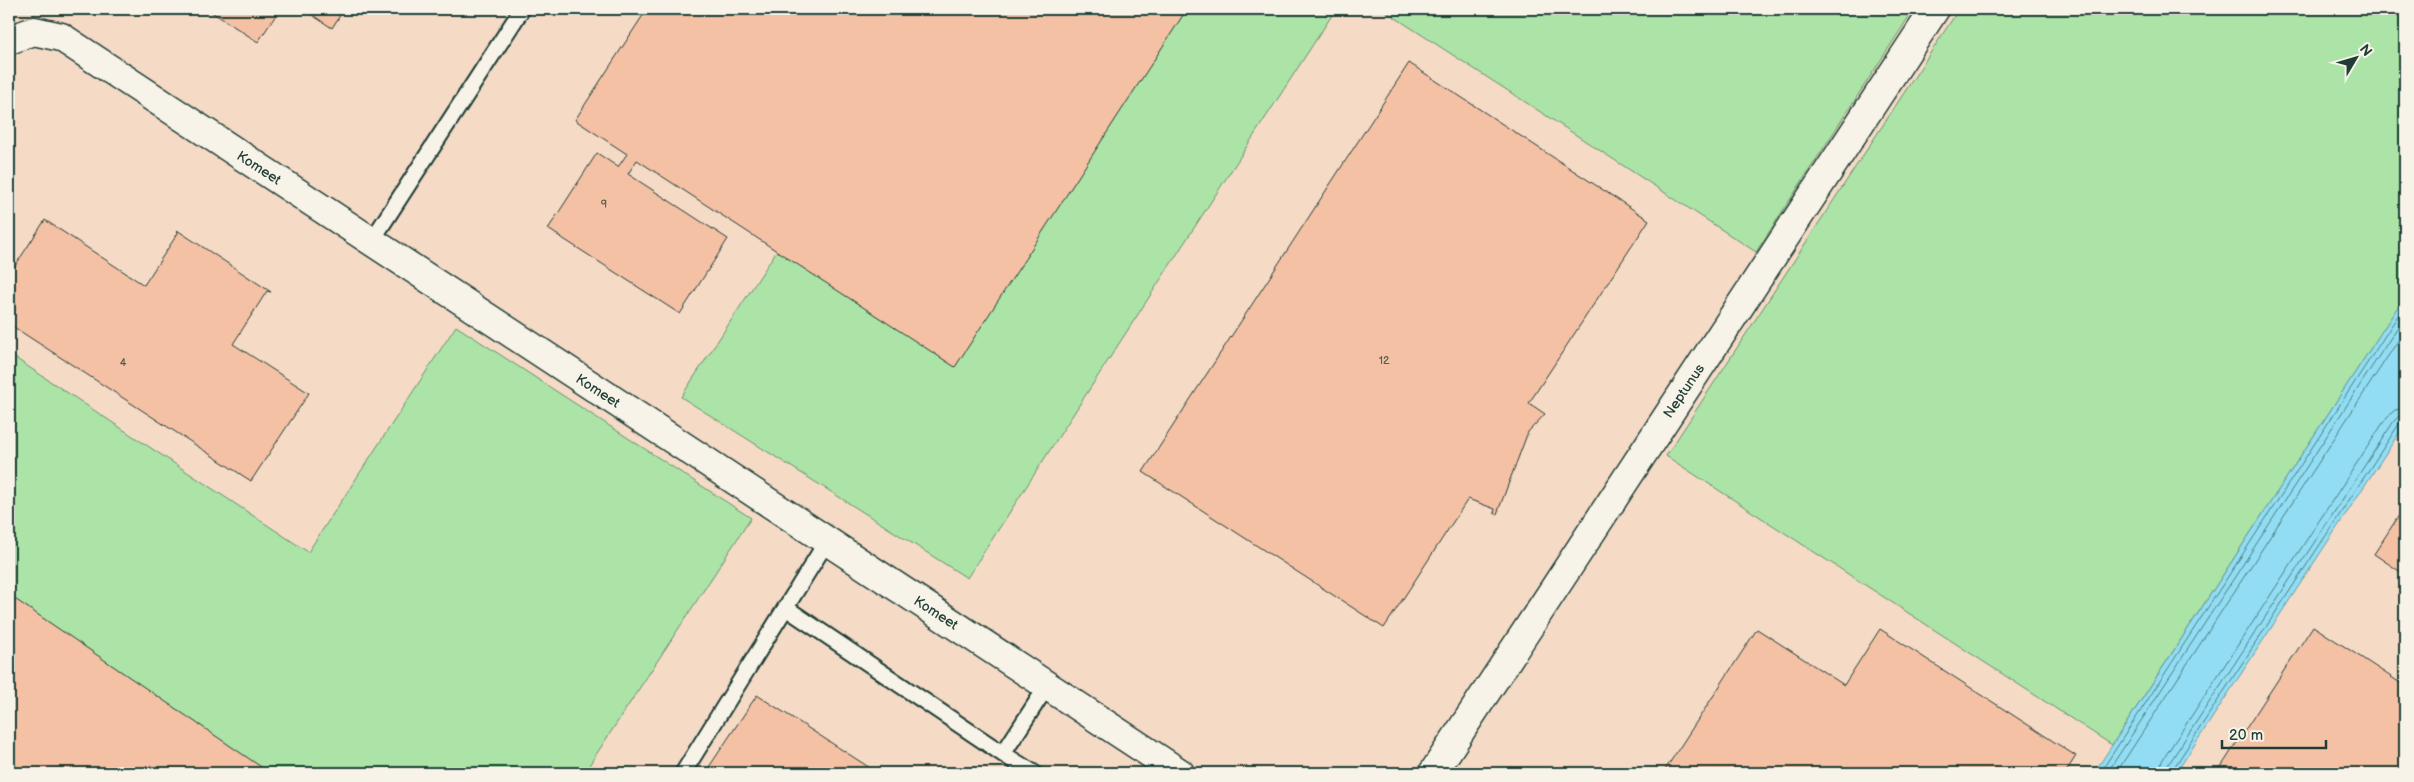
<svg xmlns="http://www.w3.org/2000/svg" width="2414" height="782" font-family="'Balsamiq Sans',sans-serif">
	<rect width="100%" height="100%" fill="#f6e4d4"/>
	<filter id="ink" filterUnits="userSpaceOnUse"><feTurbulence type="fractalNoise" baseFrequency=".02" numOctaves="2"/><feDisplacementMap in="SourceGraphic" scale="10" xChannelSelector="R" yChannelSelector="G"/><feConvolveMatrix kernelMatrix="1 2 1 2 8 2 1 2 1" color-interpolation-filters="sRGB"/></filter>
	<g filter="url(#ink)">
		<!-- built -->
		<path fill="#f5dac6" d="M9,9h2396v764h-2396z"/>
		<!-- green -->
		<path fill="#ace3a7" stroke="#66906e" d="M935,9h401l-369,569 -286,-181z
			M1382,9h532l-158,243z
			M1959,9h446v287l-293,449 -446,-289z
			M456,326l295,192 -167,255h-575v-419l299,198z"/>
		<!-- water -->
		<path fill="#92ddf3" stroke="#649da7" d="M2405,296v128l-229,349h-82z"/>
		<g fill="none" stroke-linecap="round" stroke-linejoin="round">
			<!-- shore -->
			<path stroke="#4d7d80" stroke-width="1" d="M2100,773l305,-468
				M2107,773l298,-457
				M2116,773l289,-443
				M2159,773l3,-12 225,-344 8,-7 10,-2
				M2166,773l2,-8 226,-344 5,-5 6,-1
				M2172,773l1,-4 226,-345 6,-2"/>
		</g>
		<!-- building -->
		<path fill="#f4c1a5" stroke="#1f3d34" d="M207,9h73l-22,33z
			M303,9h41l-12,19z
			M647,9h540l-232,358 -318,-207 -9,14 100,65 -48,75 -132,-85 49,-76 21,14 9,-13 -52,-34z
			M1409,63l240,157 -120,183 16,11 -17,18 -31,82 -3,-1 1,-4 -27,-10 -84,129 -241,-156z
			M45,220l99,65 34,-52 -1,-3 94,62 -4,-1 -34,53 76,49 -58,88 -242,-157v-49z
			M2405,506v69l-31,-21z
			M9,595l261,178h-261z
			M2313,626l92,60v87h-188z
			M1757,629l87,56 36,-56 196,127 -11,17h-402z
			M757,695l121,78h-173z"/>
		<g fill="none" stroke-linecap="round" stroke-linejoin="round">
			<defs>
				<path id="lane" d="M371,242l151,-233
					M786,608l217,146
					M683,773l144,-232
					M1034,773l-31,-19 44,-68"/>
				<path id="street" d="M9,40l25,-9 27,6 1119,736
					M1433,773l502,-764"/>
			</defs>
			<!-- lane casing -->
			<use href="#lane" stroke="#1f3d34" stroke-width="19"/>
			<!-- street casing -->
			<use href="#street" stroke="#1f3d34" stroke-width="31"/>
			<!-- lane -->
			<use href="#lane" stroke="#f7f3e8" stroke-width="15"/>
			<!-- street -->
			<use href="#street" stroke="#f7f3e8" stroke-width="28"/>
		</g>
	</g>
	<g text-anchor="middle" dominant-baseline="central" stroke-width="4.5" stroke-linejoin="round" paint-order="stroke">
		<!-- number labels -->
		<g font-size="11" fill="#545e50">
			<text x="604" y="204">9</text>
			<text x="1384" y="360">12</text>
			<text x="123" y="362">4</text>
		</g>
		<!-- street labels -->
		<g font-size="14" fill="#1f3d34" stroke="#f7f3e8">
			<text transform="translate(259 168) rotate(33)">Komeet</text>
			<text transform="translate(598 391) rotate(33)">Komeet</text>
			<text transform="translate(1684 391) rotate(-56)">Neptunus</text>
			<text transform="translate(936 613) rotate(33)">Komeet</text>
		</g>
	</g>
	<!-- margin -->
	<rect width="2414" height="782" fill="none" stroke="#f7f3e8" stroke-width="30"/>
	<rect x="15" y="15" width="2384" height="752" fill="none" stroke="#1f3d34" stroke-width="2" filter="url(#ink)"/>
	<!-- north arrow -->
	<g transform="translate(2356 58) rotate(52)" stroke="#f7f3e8" stroke-width="4" paint-order="stroke">
	<path d="M0-4L9 19L0 12L-9 19Z" fill="#1f3d34"/>
	<text y="-8" font-size="14" font-weight="bold" text-anchor="middle" fill="#1f3d34">N</text>
	</g>
	<!-- scale -->
	<path d="M2222 740v8h104v-8" fill="none" stroke="#1f3d34" stroke-width="2.5"/>
	<text x="2229" y="740" font-size="15" fill="#1f3d34" stroke="#f7f3e8" stroke-width="4" paint-order="stroke">20 m</text>
</svg>
